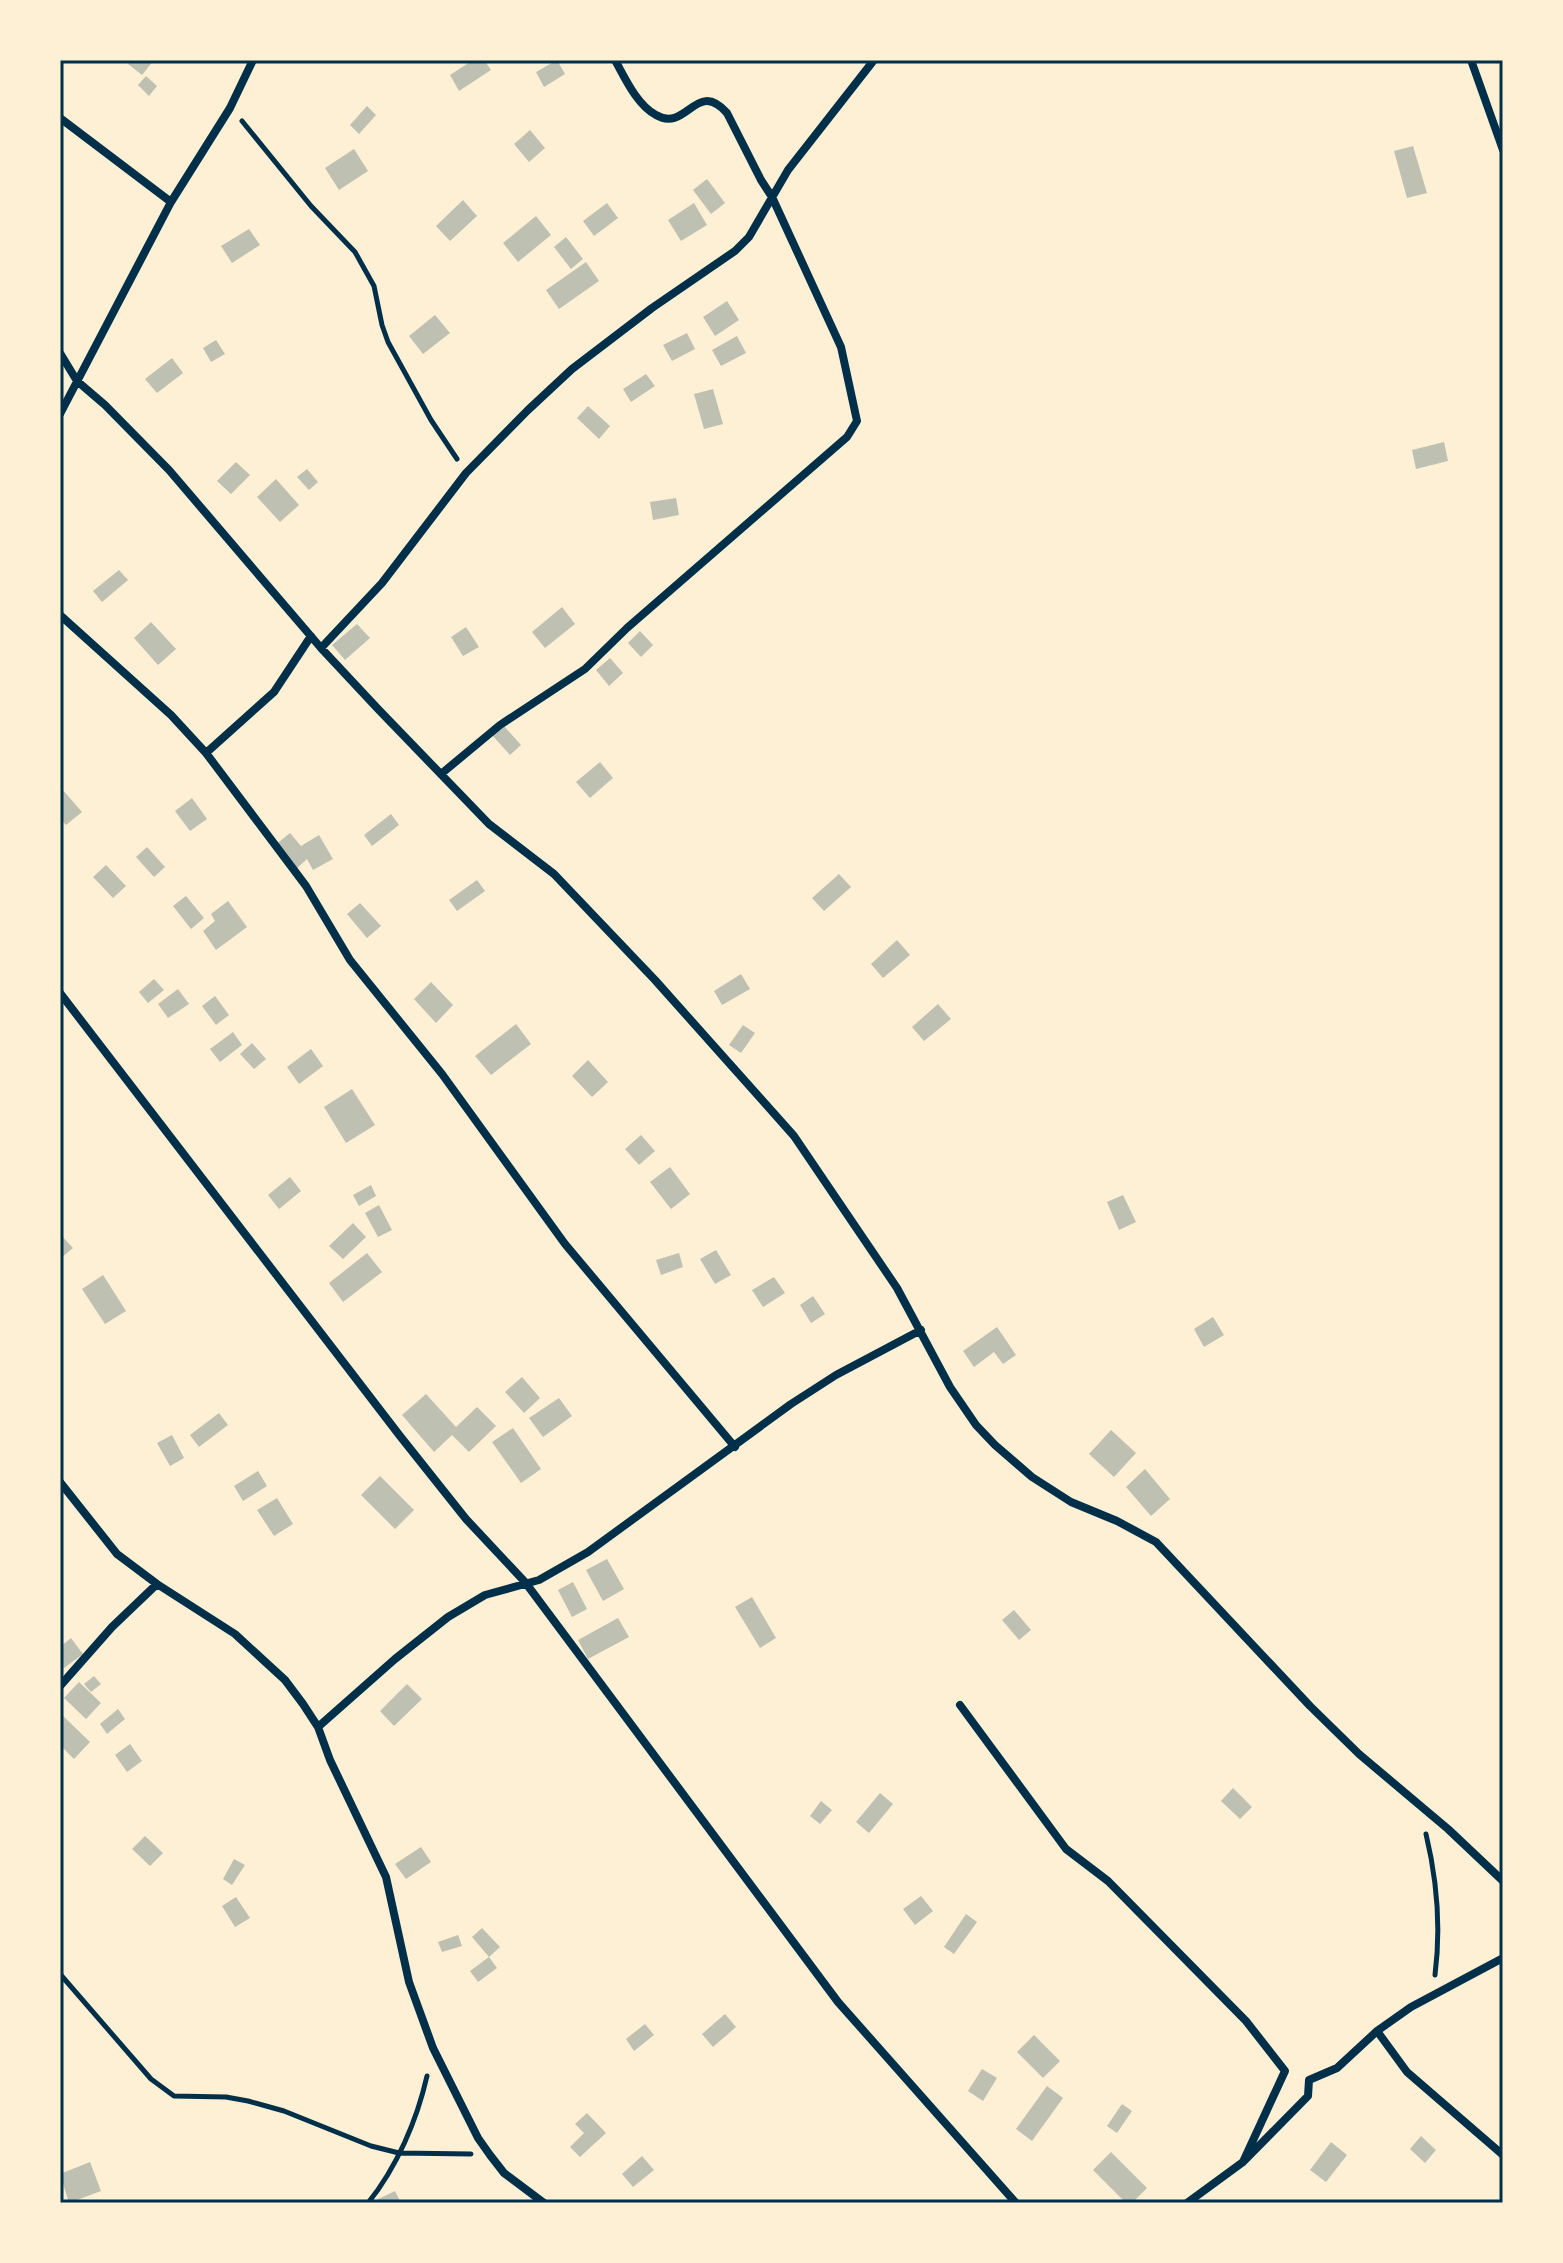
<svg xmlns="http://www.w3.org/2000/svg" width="1563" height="2263" font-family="'Varela Round',sans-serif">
	<rect width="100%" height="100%" fill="#fdf0d5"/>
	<!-- building -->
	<path fill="#bec0b2" d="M132,60h22l-12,15 -14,-11z
		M473,60h11l7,10 -32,21 -9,-16z
		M557,60l8,14 -21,13 -8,-15z
		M146,76l11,10 -8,10 -11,-11z
		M367,106l9,9 -17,19 -9,-9z
		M530,130l15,18 -16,14 -15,-18z
		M1413,146l14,47 -20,5 -13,-47z
		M354,149l14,22 -29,19 -14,-22z
		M707,179l18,24 -14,11 -18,-24z
		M463,200l14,16 -27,25 -14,-15z
		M607,203l11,15 -24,18 -11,-15z
		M694,203l13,22 -26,16 -13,-21z
		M536,216l15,19 -33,27 -15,-19z
		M249,229l11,16 -28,18 -11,-17z
		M566,237l17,22 -12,10 -17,-22z
		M586,262l13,19 -40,28 -13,-19z
		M727,301l12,19 -24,16 -12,-19z
		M435,315l15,18 -27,21 -14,-18z
		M687,333l8,16 -23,12 -9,-16z
		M737,336l9,17 -25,13 -9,-16z
		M216,340l9,14 -14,8 -8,-14z
		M172,358l11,15 -26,20 -12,-14z
		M646,374l9,12 -24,16 -8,-13z
		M713,389l10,35 -19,5 -10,-35z
		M588,406l22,20 -11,13 -22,-21z
		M1444,442l4,19 -32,8 -4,-19z
		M236,462l14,13 -19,19 -14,-13z
		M307,469l11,13 -9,8 -12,-13z
		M276,479l23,26 -19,17 -23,-25z
		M676,498l3,17 -26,5 -3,-18z
		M119,570l9,10 -26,22 -9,-11z
		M562,607l13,17 -30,24 -13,-16z
		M151,622l25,27 -18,16 -24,-27z
		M357,624l13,14 -25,22 -13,-15z
		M466,627l13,20 -16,9 -12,-19z
		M640,631l13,14 -12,12 -13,-14z
		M610,658l13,15 -14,13 -13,-16z
		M503,725l18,20 -11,10 -18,-20z
		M600,762l13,16 -23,20 -14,-16z
		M62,789l20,23 -16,13 -6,-7z
		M192,798l15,21 -17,12 -15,-20z
		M391,814l8,11 -27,21 -8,-11z
		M290,833l11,13 18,-11 14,24 -20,11 -6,-11 -12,11 -21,-24z
		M147,847l18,20 -11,10 -18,-20z
		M106,865l20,21 -13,12 -20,-21z
		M839,874l12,13 -27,24 -12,-13z
		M477,880l8,11 -28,20 -8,-11z
		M186,896l18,22 -13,11 -18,-23z
		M228,901l19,26 -31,23 -13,-19 12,-10 -4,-7z
		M360,903l21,23 -14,12 -20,-24z
		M897,940l13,15 -27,23 -12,-14z
		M741,974l9,15 -28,16 -8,-14z
		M154,979l10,11 -16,13 -9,-11z
		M431,982l22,23 -17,18 -22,-24z
		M178,989l11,15 -21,14 -10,-14z
		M215,996l14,19 -13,10 -14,-19z
		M938,1004l13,15 -27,22 -12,-14z
		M516,1024l15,20 -40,31 -16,-19z
		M743,1025l12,8 -14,20 -12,-8z
		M233,1032l9,13 -22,17 -10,-13z
		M252,1043l14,16 -12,10 -14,-15z
		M311,1049l12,17 -24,18 -12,-17z
		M588,1060l20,22 -16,15 -20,-21z
		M352,1089l23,36 -29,18 -22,-36z
		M641,1135l14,16 -16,14 -14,-16z
		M670,1167l20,27 -19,15 -21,-27z
		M290,1177l11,14 -22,18 -11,-14z
		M371,1185l5,11 -17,10 -6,-11z
		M1123,1195l13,27 -17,8 -12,-28z
		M379,1205l13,25 -14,7 -13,-24z
		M353,1223l13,14 -23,22 -14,-13z
		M60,1234l13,14 -13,11z
		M716,1250l15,25 -16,9 -15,-25z
		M367,1253l15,19 -39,30 -14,-19z
		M679,1253l4,14 -22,8 -5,-15z
		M103,1275l23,36 -21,13 -23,-35z
		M774,1277l11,16 -22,14 -11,-17z
		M813,1296l12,18 -14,9 -11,-18z
		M1213,1317l11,18 -20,12 -10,-18z
		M997,1327l19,28 -13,9 -9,-12 -20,15 -11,-16z
		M522,1377l18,21 -16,15 -19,-21z
		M426,1394l30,33 21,-20 19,19 -27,26 -17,-17 -18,17 -32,-37z
		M559,1398l13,18 -29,21 -14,-19z
		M219,1413l9,12 -29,22 -9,-12z
		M513,1428l28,41 -20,14 -29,-41z
		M1111,1430l25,23 -22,24 -25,-23z
		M172,1435l12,23 -14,8 -13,-23z
		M1145,1469l25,30 -19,17 -25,-29z
		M258,1471l9,15 -24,15 -9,-15z
		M380,1476l34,34 -19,19 -34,-34z
		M277,1498l16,26 -19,12 -17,-26z
		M607,1559l17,30 -21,12 -17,-31z
		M573,1582l14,27 -15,8 -14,-27z
		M752,1597l24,41 -16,10 -25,-41z
		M1014,1610l17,20 -12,10 -17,-20z
		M618,1618l11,19 -41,22 -10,-19z
		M71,1638l12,16 -23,17v-24z
		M94,1676l7,8 -10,8 -7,-8z
		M79,1682l22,21 -15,16 -22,-21z
		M407,1684l15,15 -28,27 -14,-15z
		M118,1709l7,10 -18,15 -7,-10z
		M60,1713l30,29 -16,17 -14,-14z
		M130,1744l12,17 -15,11 -12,-17z
		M1233,1788l19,19 -12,12 -19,-18z
		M880,1793l13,11 -24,29 -13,-11z
		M821,1801l11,9 -12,14 -10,-8z
		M145,1836l18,17 -13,13 -18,-17z
		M421,1847l10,15 -25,17 -11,-15z
		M234,1859l11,6 -13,20 -9,-6z
		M921,1896l12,15 -18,14 -12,-16z
		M236,1897l14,21 -15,9 -13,-21z
		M966,1914l11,8 -23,32 -10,-7z
		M482,1928l18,19 -11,10 -17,-20z
		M458,1935l4,11 -20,6 -4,-10z
		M489,1957l8,11 -19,14 -8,-11z
		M725,2014l11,13 -23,20 -11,-13z
		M645,2024l9,11 -20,16 -8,-12z
		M1034,2035l26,26 -17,17 -26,-26z
		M982,2069l15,9 -14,23 -15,-10z
		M1047,2086l16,12 -31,43 -16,-12z
		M1122,2104l10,7 -15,22 -10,-7z
		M587,2113l19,20 -26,24 -10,-10 14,-14 -9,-9z
		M1421,2136l15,14 -11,13 -15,-14z
		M1331,2142l16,13 -21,27 -16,-12z
		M1111,2152l36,36 -15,15h-6l-33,-33z
		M642,2156l12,14 -21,17 -11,-13z
		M90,2162l11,29 -32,12 -9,-29z
		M395,2191l6,12h-31z"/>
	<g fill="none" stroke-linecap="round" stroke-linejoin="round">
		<!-- path -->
		<path stroke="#003049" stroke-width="5" d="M242,121l69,85 44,46 19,34 8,39 6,17 43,78 26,39
			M1426,1834c11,46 15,94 9,141
			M60,1974l91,105 23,17 52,1 22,4 36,10 87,35 28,7 72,1
			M368,2203c29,-36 49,-83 59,-127"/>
		<!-- minor -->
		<path stroke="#003049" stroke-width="8" d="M1471,60l32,90
			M60,118l111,84
			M60,353l17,28 28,24 64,65 152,178 57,61 111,115 65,50 101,106 139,156 103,152 53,99 26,38 19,20 37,32 39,25 46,19 39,21 154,164 49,48 89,75 55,52
			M60,414l111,-212 59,-94 23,-48
			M60,615l111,100 35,38 100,133 44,74 92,114 123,170 170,203
			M321,648l61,-65 84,-110 62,-63 44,-41 80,-61 83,-57 14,-14 39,-67 86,-110
			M206,753l68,-61 37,-56
			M441,774l59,-49 85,-56 42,-41 220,-191 10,-16 -16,-74 -69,-150 -11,-17 -34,-67c-31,-35 -40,20 -71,2 -19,-10 -31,-37 -41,-55
			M60,993l340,443 66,83 59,63 313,420 178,201
			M60,1482l57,72 40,30 78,50 50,46 18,24 15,23 12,33 56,117 23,105 24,66 45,90 12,17 14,18 40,30
			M60,1686l52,-59 45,-43
			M960,1705l106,144 42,32 138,140 39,50 -42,91
			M318,1727l77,-68 53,-42 37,-22 54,-15 49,-28 203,-148 45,-29 85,-45
			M1377,2031l30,41 96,83
			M1187,2203l56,-41 65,-66 1,-16 28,-12 40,-37 34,-24 92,-49"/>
	</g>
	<!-- border -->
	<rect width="1563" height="2263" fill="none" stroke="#fdf0d5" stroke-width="124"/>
	<rect x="62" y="62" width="1439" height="2139" fill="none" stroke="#003049" stroke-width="3"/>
</svg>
